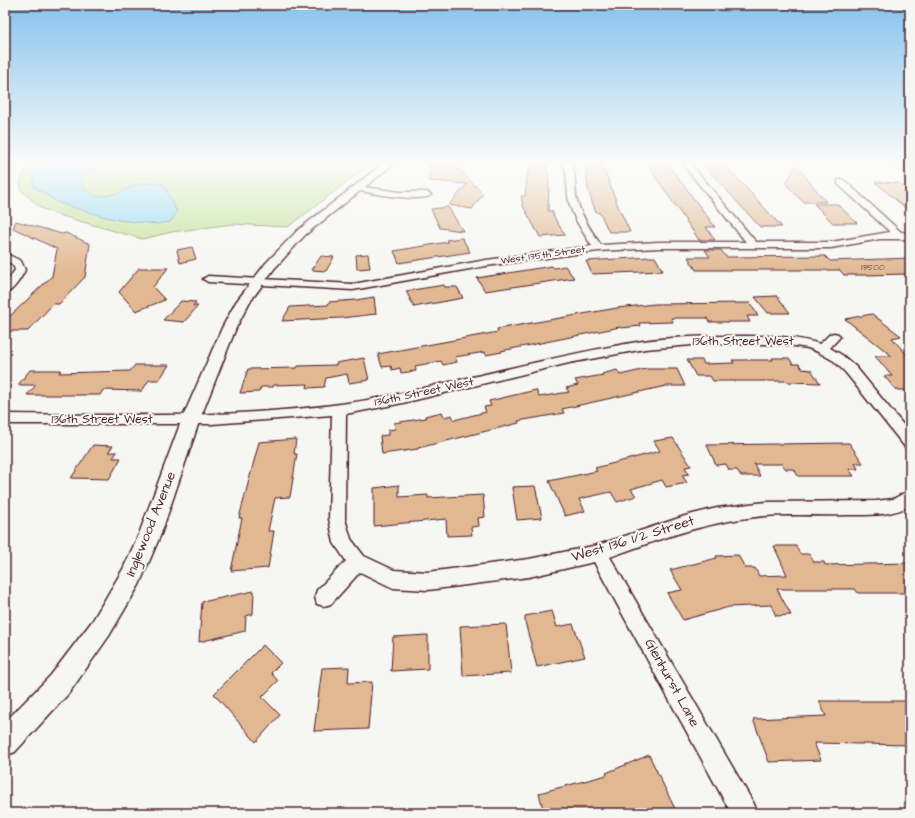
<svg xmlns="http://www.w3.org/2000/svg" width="915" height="818" font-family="'Architects Daughter',sans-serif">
	<rect width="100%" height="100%" fill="#f6f6f2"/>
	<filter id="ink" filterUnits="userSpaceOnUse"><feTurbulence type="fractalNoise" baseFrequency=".025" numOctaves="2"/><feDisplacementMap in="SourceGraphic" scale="8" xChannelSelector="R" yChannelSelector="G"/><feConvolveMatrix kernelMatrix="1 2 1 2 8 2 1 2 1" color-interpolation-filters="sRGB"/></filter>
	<g filter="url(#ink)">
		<!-- green -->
		<path fill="#c3e29a" stroke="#868062" d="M29,162h344l-85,65 -56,-3 -60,8 -30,7 -87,-25 -14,-6 -20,-18 -1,-7z"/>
		<!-- water -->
		<path fill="#93daf4" stroke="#768fa4" d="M40,162h60c-4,6 -16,11 -18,17 -1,3 2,7 2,10l10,7h9l15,-3 20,-9 20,-1 6,2 13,27 -7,10 -14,2 -38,-4 -16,-4 -43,-13 -26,-17v-11z"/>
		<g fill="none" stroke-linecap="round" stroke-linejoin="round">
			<!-- stream -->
			<path fill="#768fa4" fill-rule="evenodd" d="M873,162h4l33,10v2z"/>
		</g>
		<!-- building -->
		<path fill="#e1b892" stroke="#4a1f2b" d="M430,162h22l31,32 -11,15 -23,-4 18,-21 -38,-3z
			M529,162h16l4,18 -1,31h4l3,8 10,16 -25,2 -17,-31 -2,-10h4l3,-25h1z
			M646,163h21l48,64h-9l9,13h-16z
			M585,164h17l16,42 12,26h-21l-9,-19 -4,-1 -4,-10 -4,-14z
			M703,164h21l58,63h-22z
			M796,165l30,37h-23l-17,-18z
			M875,182l24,1 11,9v20z
			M814,204h23l20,19h-24z
			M448,207l15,24 -23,-3 -9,-19z
			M16,221l46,13 4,-1 24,11 -5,33 -26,27h-6l-25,27h-23v-10l47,-45 5,-27 -44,-21z
			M462,238l8,14 -71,11 -5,-12 54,-9 -2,-2z
			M192,247l4,12 -16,4 -3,-13z
			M705,250h16l5,7 99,-1 5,5 80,-3v16l-46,1h-20l-4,-5h-144l-8,-13h22z
			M368,254l2,14 -13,1 -1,-14z
			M321,256l13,1 -8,14 -14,-1z
			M650,257h5l8,14 -71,3 -6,-13z
			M552,266l2,2 11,-2 9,12 -89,13 -8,-13z
			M139,268h29l-15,19 12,13 -29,11 -17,-19z
			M444,285l1,2h12l6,11 -49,9 -8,-16z
			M777,296l13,17h-22l-13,-16z
			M374,297l2,17 -35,4 -59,3 8,-14 38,-2 1,-3 27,-2z
			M181,301l15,1 -3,4h5l-14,16 -21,-2z
			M750,303l8,13h-11l3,6h-41l-2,-4h-36l2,4 -34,1 2,3 -20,2 -1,-1 -119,24 1,1 -16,3 -1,-3 -30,5 2,5 -14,3 -2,-4 -26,5 1,5 -15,2 -1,-5 -8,2 -1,-4 -9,1 -4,-13 120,-22 -1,-3 120,-21 38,-4z
			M872,314l29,22 -9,2 16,18h2v41l-6,-7h-8l-12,-14h8l-17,-20h17l-47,-37z
			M364,358l5,22 -20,3 -2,-9 -21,4 -2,9 -17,1 1,-4 -34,1 -1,2h-12l-2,5 -19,1 8,-24 49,-1 1,-2 38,-1v-2z
			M772,358h17l4,6h6l3,5 9,1 9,13 -33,-1 -1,-1h-73l-3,-5h-14l-9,-16h15l2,4 30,-1 -2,-3h41z
			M135,365h34l-10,15h-10l-7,11 -39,-1 -3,5h-73l9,-10h-18l12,-15h31l-2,3 71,-2z
			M646,369h31l8,17h-19l-104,23 2,4 -46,8 1,2 -101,25v1l-36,5 -2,-18 8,-1v-5l7,-1 -1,-6 32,-5 -1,-2 17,-4 2,5 8,-2 2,5 32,-8 -2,-5 7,-1 -2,-5 47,-11 3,7 30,-5 -3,-4 12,-3 -3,-5 28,-5 -1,-1 15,-4 3,5z
			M673,438l18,28 -6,1 4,7 -7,1 5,8 -21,4 -4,-7 -31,9 5,7 -19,6 -6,-10 -32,7 6,12 -20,5 -16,-35 48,-10 -2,-3 65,-17 -6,-10z
			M296,439l-2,15h3l-7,43 -15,1 -7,33h6l-6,37 -37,3 11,-53h-3l20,-76z
			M849,443l14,20h-8l3,6h-9l5,7h-56l-4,-7h-8l-4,-5h-28l6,12h-19l-4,-6h-8l-3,-6 -10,1 -9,-20z
			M93,445l20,1 -5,6h9l-4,6h8l-12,21 -38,-1z
			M399,485v12l29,-2v3l55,-3 2,22 -7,1 1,8 -8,1 1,8 -25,1 -1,-17 -72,7v-38z
			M535,486l7,32 -25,2 -5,-33z
			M774,546h22l4,8h9l5,8h10l1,3 85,-2v30h-52l-3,-4h-78l14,26 -15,1 -5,-11 -42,2 -46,13 -16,-27 15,-3 -12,-20 47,-12 -1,-2 22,-1 7,13h10l4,8 28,-1z
			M254,591l-1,23 -7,2 -1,15 -46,11 3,-40z
			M552,611l5,16 16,-3 12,33 -48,10 -12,-45v-6z
			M506,624l5,49 -48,3 -3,-50z
			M428,635v34l-37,2 2,-34z
			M263,645l18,18 -10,10 7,8 -16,16 18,18 -24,27 -42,-48z
			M349,667l-1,16 24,-1 -4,47 -54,2 8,-63z
			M819,701h91v44l-96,-2 7,17 -52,2 -16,-43 73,-3z
			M649,755l28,58h-133l-5,-20 68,-18 -1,-2z"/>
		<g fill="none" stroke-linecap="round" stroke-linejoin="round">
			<defs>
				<path id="minor" d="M562,162h8c7,9 4,27 7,39 5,16 14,30 24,44l58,-3h87l-65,-80h8l67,80h75l59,-10 -52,-48v-4h6l57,52 9,1v6h-30l-49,9h-172l-61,3 -112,15 -133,24 -145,-8 -5,-3 5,-3 145,8 133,-24 106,-14c-9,-14 -19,-28 -23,-44 -3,-12 0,-30 -7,-40z
					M356,186l44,6h27l4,3c-9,8 -62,-2 -75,-5z
					M5,253l16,8 4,9c-4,8 -11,21 -20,23v-9l10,-14 -2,-5 -8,-5z
					M834,333l4,1 2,3 -10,11 12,7 14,12 54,66v16l-5,-2 -59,-74 -12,-12 -16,-9 -10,-4 -27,-4h-77l-59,5 -76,14 -166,40 -57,11 -1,105 6,20 13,17 30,14 34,2 101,-13 69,-14 87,-29 32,-8 49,-6 110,-1 17,-2 17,-9v16c-20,10 -41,9 -62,9 -28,1 -55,-1 -83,1 -56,5 -102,22 -155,41l144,247 3,9h-26l-137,-251 -65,15 -101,13 -35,-2 -33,-16 -29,32 -7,2 -7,-2 -2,-7 2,-7 29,-29 -12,-18 -5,-24 3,-104 -120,9h-207v-10c114,1 229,5 343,-11 30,-4 59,-11 89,-18 68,-15 137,-33 206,-44 30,-4 61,-5 91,-5 29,0 58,-1 86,8l10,-10z"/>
				<path id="tertiary" d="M385,162h11l-91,73 -31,34 -25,34 -13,25 -36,91 -39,115 -22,51 -30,51 -40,57 -54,59 -10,4v-34l46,-47 42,-55 30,-51 16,-35 43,-115 40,-91 14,-26 30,-39 31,-32z"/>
			</defs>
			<!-- minor casing -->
			<use href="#minor" stroke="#4a1f2b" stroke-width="3"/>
			<!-- tertiary casing -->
			<use href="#tertiary" stroke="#4a1f2b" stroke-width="3"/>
			<!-- minor -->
			<use href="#minor" fill="#f6f6f2" fill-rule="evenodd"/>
			<!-- tertiary -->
			<use href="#tertiary" fill="#f6f6f2" fill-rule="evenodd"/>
		</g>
	</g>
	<!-- sky -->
	<linearGradient id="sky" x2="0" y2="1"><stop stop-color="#86c3ed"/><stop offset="0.59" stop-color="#fbfbf9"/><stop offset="1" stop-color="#fbfbf9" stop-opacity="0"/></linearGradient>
	<rect width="915" height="276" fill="url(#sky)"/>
	<g text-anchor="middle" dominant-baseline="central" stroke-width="4" stroke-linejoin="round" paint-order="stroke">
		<!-- far-number labels -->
		<g font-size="9" fill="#704545">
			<text x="873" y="267">13500</text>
		</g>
		<!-- far-street labels -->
		<g font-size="10" fill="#4a1f2b" stroke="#f6f6f2">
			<text transform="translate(543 255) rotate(-8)">West 135th Street</text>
		</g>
		<!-- street labels -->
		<g font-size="12" fill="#4a1f2b" stroke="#f6f6f2">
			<text x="743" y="341">136th Street West</text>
			<text transform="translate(424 392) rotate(-12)">136th Street West</text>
			<text x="102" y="419">136th Street West</text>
		</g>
		<!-- near-street labels -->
		<g font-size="14" fill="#4a1f2b" stroke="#f6f6f2">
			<text transform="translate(151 524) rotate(-68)">Inglewood Avenue</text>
			<text transform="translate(633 539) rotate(-17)">West 136 1/2 Street</text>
			<text transform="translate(672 683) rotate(61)">Glenhurst Lane</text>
		</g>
	</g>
	<!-- margin -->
	<rect width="915" height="818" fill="none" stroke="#f6f6f2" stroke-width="20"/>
	<rect x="10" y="10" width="895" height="798" fill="none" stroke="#4a1f2b" stroke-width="1.5" filter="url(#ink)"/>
</svg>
